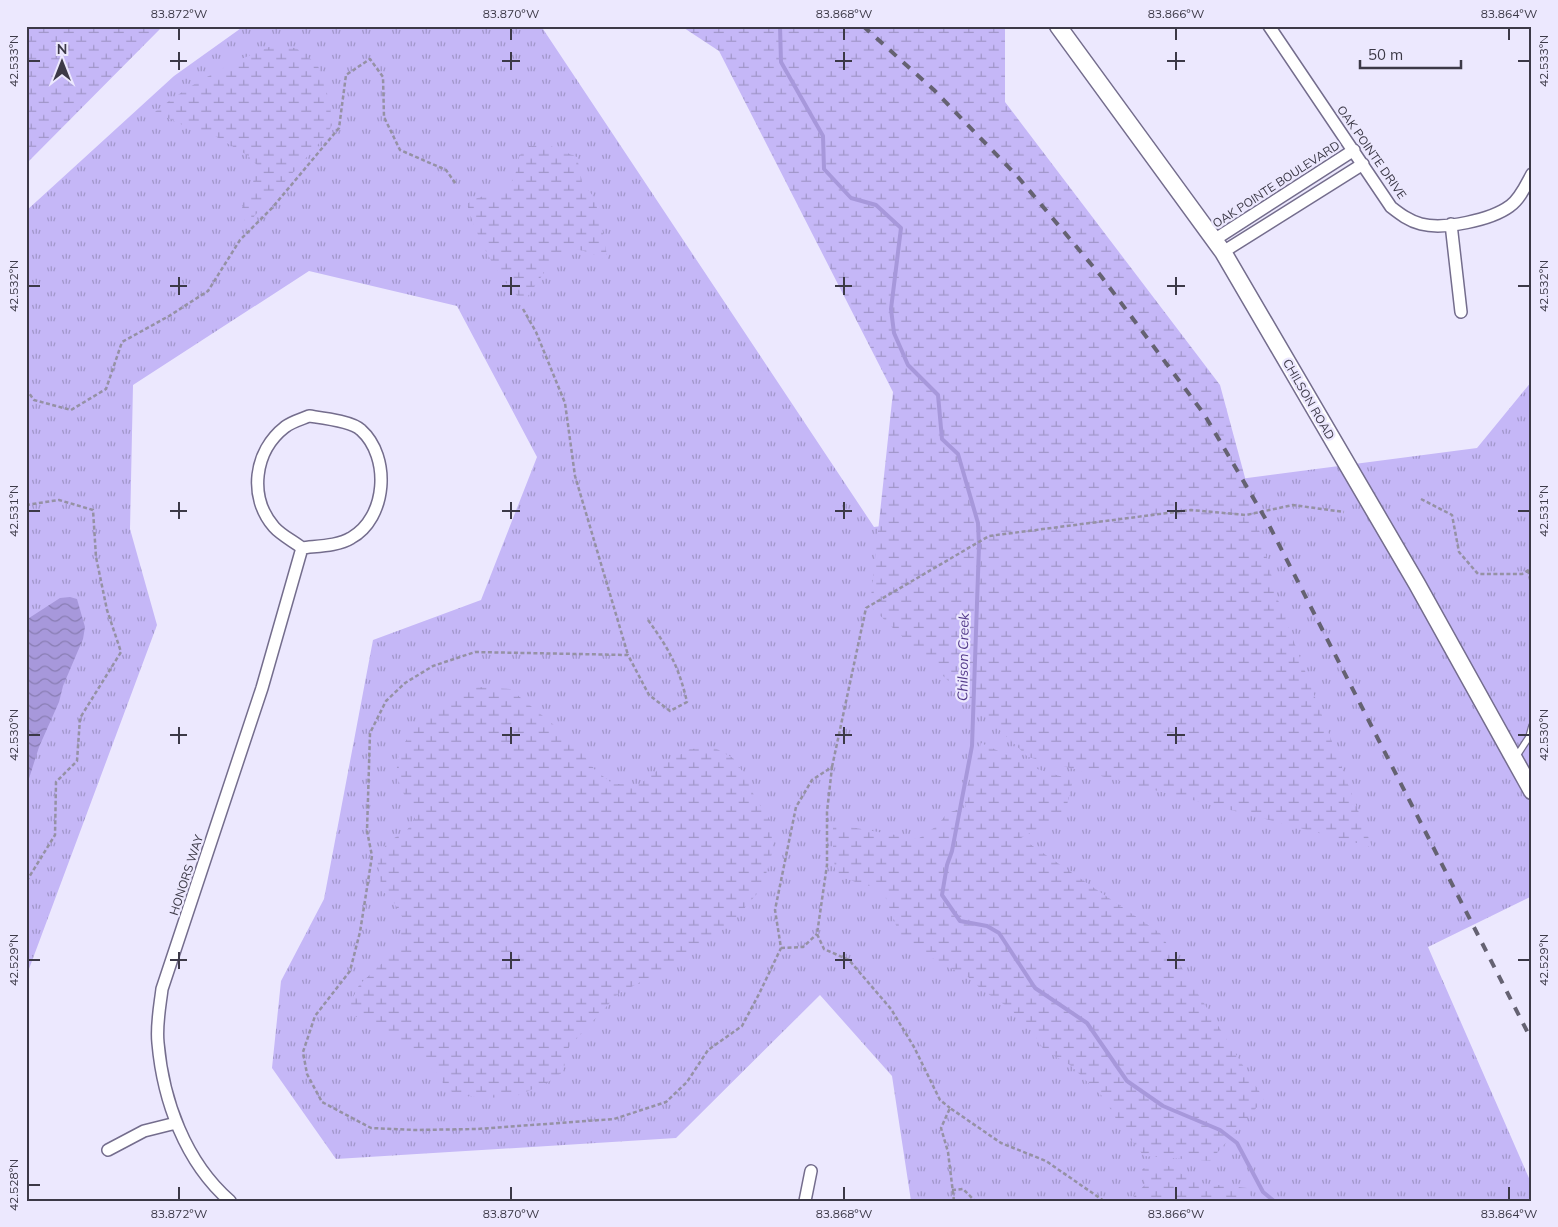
<svg xmlns="http://www.w3.org/2000/svg" width="1558" height="1227" font-family="Mulish,sans-serif">
	<defs>
		<pattern id="grass-tufts" width="24" height="20" patternUnits="userSpaceOnUse" patternTransform="scale(1.25)"><rect width="24" height="20" fill="#c5b7f7"/><path d="M3 7l-1-3M5 7V3M7 7l1-3M15 17l-1-3M17 17v-4M19 17l1-3" fill="none" stroke="#a196ca"/></pattern>
		<pattern id="wetland-marsh" width="20" height="14" patternUnits="userSpaceOnUse" patternTransform="scale(1.25)"><rect width="20" height="14" fill="#c5b7f7"/><path d="M1 5h8M5 5V1M11 12h8M15 12V8" fill="none" stroke="#a196ca"/></pattern>
		<pattern id="water-waves" width="16" height="10" patternUnits="userSpaceOnUse" patternTransform="scale(1.25)"><rect width="16" height="10" fill="#a798db"/><path d="M0 5q4-4 8 0t8 0" fill="none" stroke="#897db3"/></pattern>
	</defs>
	<rect width="100%" height="100%" fill="#ece8fe"/>
	<!-- grass -->
	<path fill="url(#grass-tufts)" d="M244,26h297l333,501 603,-79 55,-67v515l-104,51 104,238v16h-621l-19,-125 -72,-81 -144,143 -340,21 -64,-91 9,-87 43,-82 49,-259 108,-40 56,-143 -80,-151 -148,-35 -176,114 -3,144 27,96 -131,352v-766l148,-135z"/>
	<!-- wetland -->
	<path fill="url(#wetland-marsh)" d="M26,26h137l-137,138z
		M681,26h324v76l215,283 58,215 94,247 -344,-90 -158,-151 23,-214 -174,-341z
		M269,47l27,1 21,16 8,19 8,40 -5,10 -77,87 -6,1 -4,-6 3,-18 8,-10 5,-22 -10,-10 -32,-19 -11,-1 -49,-23c35,-28 73,-48 114,-65z
		M548,145l29,12 5,25 11,14 7,21 8,44c-12,-5 -33,-17 -45,-9 -11,6 -31,39 -39,50 -26,-21 -48,-66 -57,-98 12,-10 30,-8 43,-20 6,-7 7,-17 9,-26 1,-5 6,-9 10,-12z
		M478,687l32,2 50,41 20,20 15,20 18,14h27l29,-23 21,-12 25,-1 18,10 14,20 8,20 15,22 3,30 -11,38 -27,31 -68,49 -49,26 -49,53 -6,25 -16,11 -33,14 -34,1 -28,-6 -8,-7 -5,-10 -18,-17 -23,-13 -10,-11 -18,-12 -16,-6 -4,-12 9,-19 40,-38 3,-30 -10,-18 -10,-8 -5,-33 11,-16 19,-12 8,-11c-5,-19 -19,-31 -18,-53 1,-32 51,-73 81,-79z
		M981,743l59,27 33,10 -8,33 -44,25 139,95 104,166 -54,62 -66,-5 -22,-27 -18,-31 -34,-33 -26,-15 -14,-22 -22,-21 -26,-17 -16,-15 -25,-11 -41,-28 -18,-48 -18,-3 -28,-10 -3,-22v-29l85,15 20,-14 9,-12 19,-6 -3,-13 12,-23z
		M1162,1162l35,21 50,5 6,13h-120l1,-6 11,-10 -3,-16z"/>
	<!-- water -->
	<path fill="url(#water-waves)" d="M70,597l7,2 8,28 -2,12 -20,47 -4,16 -20,45 -13,41v-168l34,-22z"/>
	<g fill="none" stroke-linecap="round" stroke-linejoin="round">
		<!-- stream -->
		<path stroke="#a798db" stroke-width="4" d="M780,26l1,36 42,74 1,33 27,29 25,7 25,23 -10,81 3,24 14,32 30,30 4,44 16,15 20,69 1,23 -7,200 -20,105 -5,14 -5,30 18,26 27,5 12,7 36,55 52,35 40,58 36,25 57,24 17,13 26,49 11,9"/>
		<defs>
			<path id="lane" d="M1516,757l13,-20 3,-11"/>
			<path id="street" d="M1269,26l122,181c9,7 18,14 30,17 23,6 70,-4 89,-18 10,-7 16,-21 22,-32
				M1451,224l10,88
				M1214,240l140,-90
				M1223,252l140,-88
				M309,416c13,2 43,5 52,14 30,27 26,88 -10,108 -13,8 -34,8 -49,10 -9,-7 -21,-13 -28,-21 -26,-30 -20,-76 11,-100 6,-5 17,-8 24,-11z
				M108,1150l36,-19 32,-8
				M230,1201c-45,-39 -67,-101 -72,-158 -2,-18 2,-37 4,-54l100,-301 40,-140
				M805,1201l6,-30"/>
			<path id="secondary" d="M1058,26l165,226 194,332 115,207"/>
		</defs>
		<!-- lane casing -->
		<use href="#lane" stroke="#746d8d" stroke-width="8"/>
		<!-- street casing -->
		<use href="#street" stroke="#746d8d" stroke-width="14"/>
		<!-- secondary casing -->
		<use href="#secondary" stroke="#746d8d" stroke-width="19"/>
		<!-- path -->
		<path stroke="#9591a4" stroke-width="2.5" stroke-dasharray="4 2.5" stroke-linecap="butt" d="M523,309l13,23 29,71 10,73 53,179
			M26,389l8,11 37,10 35,-21 16,-47 47,-26 39,-25 32,-51 32,-32 67,-80 7,-53 24,-16 13,18 1,40 16,33 46,20 10,14
			M1421,499l31,16 7,37 19,22h44l10,-6
			M26,505l33,-5 34,10 3,47 11,53 14,42 -41,66 -3,43 -21,21 -1,53 -29,47
			M1528,570l4,18
			M648,620c21,29 31,47 39,82l-17,9 -21,-16 -21,-40 -153,-3 -42,14 -28,17 -19,18 -16,32 -3,98 5,25 -12,76 -10,39 -35,45 -12,36 4,22 15,28 49,26 44,2 62,-1 137,-10 52,-17 21,-20 21,-32 34,-24 17,-32 22,-46 -6,-38 21,-103 16,-27 20,-13 -5,45v53l-10,69 7,15 25,11 42,49 23,38 26,53 10,8
			M832,767l34,-159 123,-72 202,-26 55,5 47,-10 51,7
			M781,948l22,-1 14,-13
			M952,1190l11,-1 12,12
			M954,1201l-6,-49 -7,-24 9,-20 51,35 45,18 58,40"/>
		<!-- lane -->
		<use href="#lane" stroke="#fff" stroke-width="5.5"/>
		<!-- street -->
		<use href="#street" stroke="#fff" stroke-width="11"/>
		<!-- secondary -->
		<use href="#secondary" stroke="#fff" stroke-width="16"/>
		<!-- rail -->
		<path stroke="#656272" stroke-width="4" stroke-dasharray="9 9" stroke-linecap="butt" d="M863,26l71,64 84,87 83,99 103,138 64,109 264,518"/>
	</g>
	<!-- ticks -->
	<path fill="none" stroke="#3c3947" stroke-width="2" d="M179,28v12M511,28v12M844,28v12M1176,28v12M1509,28v12M179,52v18M511,52v18M844,52v18M1176,52v18M28,61h12M170,61h17M502,61h18M835,61h17M1167,61h18M1518,61h12M179,277v18M511,277v18M844,277v18M1176,277v18M28,286h12M170,286h17M502,286h18M835,286h17M1167,286h18M1518,286h12M179,502v17M511,502v17M844,502v17M1176,502v17M28,511h12M170,511h17M502,511h18M835,511h17M1167,511h18M1518,511h12M179,727v17M511,727v17M844,727v17M1176,727v17M28,735h12M170,735h17M502,735h18M835,735h17M1167,735h18M1518,735h12M179,952v17M511,952v17M844,952v17M1176,952v17M28,960h12M170,960h17M502,960h18M835,960h17M1167,960h18M1518,960h12M28,1185h12M179,1187v13M511,1187v13M844,1187v13M1176,1187v13M1509,1187v13"/>
	<g text-anchor="middle" dominant-baseline="central" stroke-width="4.5" stroke-linejoin="round" paint-order="stroke">
		<!-- street labels -->
		<g font-size="12" fill="#3c3947" stroke="#ece8fe">
			<text transform="translate(1372 152) rotate(55)">OAK POINTE DRIVE</text>
			<text transform="translate(1276 184) rotate(-33)">OAK POINTE BOULEVARD</text>
			<text transform="translate(1309 399) rotate(60)">CHILSON ROAD</text>
			<text transform="translate(186 875) rotate(-72)">HONORS WAY</text>
		</g>
		<!-- water labels -->
		<g font-size="14" font-style="italic" fill="#543b8b" stroke="#ece8fe">
			<text transform="translate(963 657) rotate(-89)">Chilson Creek</text>
		</g>
	</g>
	<!-- border -->
	<rect width="1558" height="1227" fill="none" stroke="#ece8fe" stroke-width="55"/>
	<!-- north arrow -->
	<g transform="translate(62 62)" stroke="#ece8fe" stroke-width="4" paint-order="stroke">
	<path d="M0-4L9 19L0 12L-9 19Z" fill="#3c3947"/>
	<text y="-8" font-size="14" font-weight="bold" text-anchor="middle" fill="#3c3947">N</text>
	</g>
	<!-- scale -->
	<path d="M1360 60v8h101v-8" fill="none" stroke="#3c3947" stroke-width="2.5"/>
	<text x="1368" y="60" font-size="15" fill="#3c3947" stroke="#ece8fe" stroke-width="4" paint-order="stroke">50 m</text>
	<rect x="28" y="28" width="1502" height="1172" fill="none" stroke="#3c3947" stroke-width="2"/>
	<g font-size="12" text-anchor="middle" fill="#3c3947">
		<text x="179" y="18">83.872°W</text>
		<text x="511" y="18">83.870°W</text>
		<text x="844" y="18">83.868°W</text>
		<text x="1176" y="18">83.866°W</text>
		<text x="1509" y="18">83.864°W</text>
		<text transform="translate(14 61) rotate(-90)" y="4">42.533°N</text>
		<text transform="translate(1544 61) rotate(-90)" y="4">42.533°N</text>
		<text transform="translate(14 286) rotate(-90)" y="4">42.532°N</text>
		<text transform="translate(1544 286) rotate(-90)" y="4">42.532°N</text>
		<text transform="translate(14 511) rotate(-90)" y="4">42.531°N</text>
		<text transform="translate(1544 511) rotate(-90)" y="4">42.531°N</text>
		<text transform="translate(14 735) rotate(-90)" y="4">42.530°N</text>
		<text transform="translate(1544 735) rotate(-90)" y="4">42.530°N</text>
		<text transform="translate(14 960) rotate(-90)" y="4">42.529°N</text>
		<text transform="translate(1544 960) rotate(-90)" y="4">42.529°N</text>
		<text transform="translate(14 1185) rotate(-90)" y="4">42.528°N</text>
		<text x="179" y="1218">83.872°W</text>
		<text x="511" y="1218">83.870°W</text>
		<text x="844" y="1218">83.868°W</text>
		<text x="1176" y="1218">83.866°W</text>
		<text x="1509" y="1218">83.864°W</text>
	</g>
</svg>
